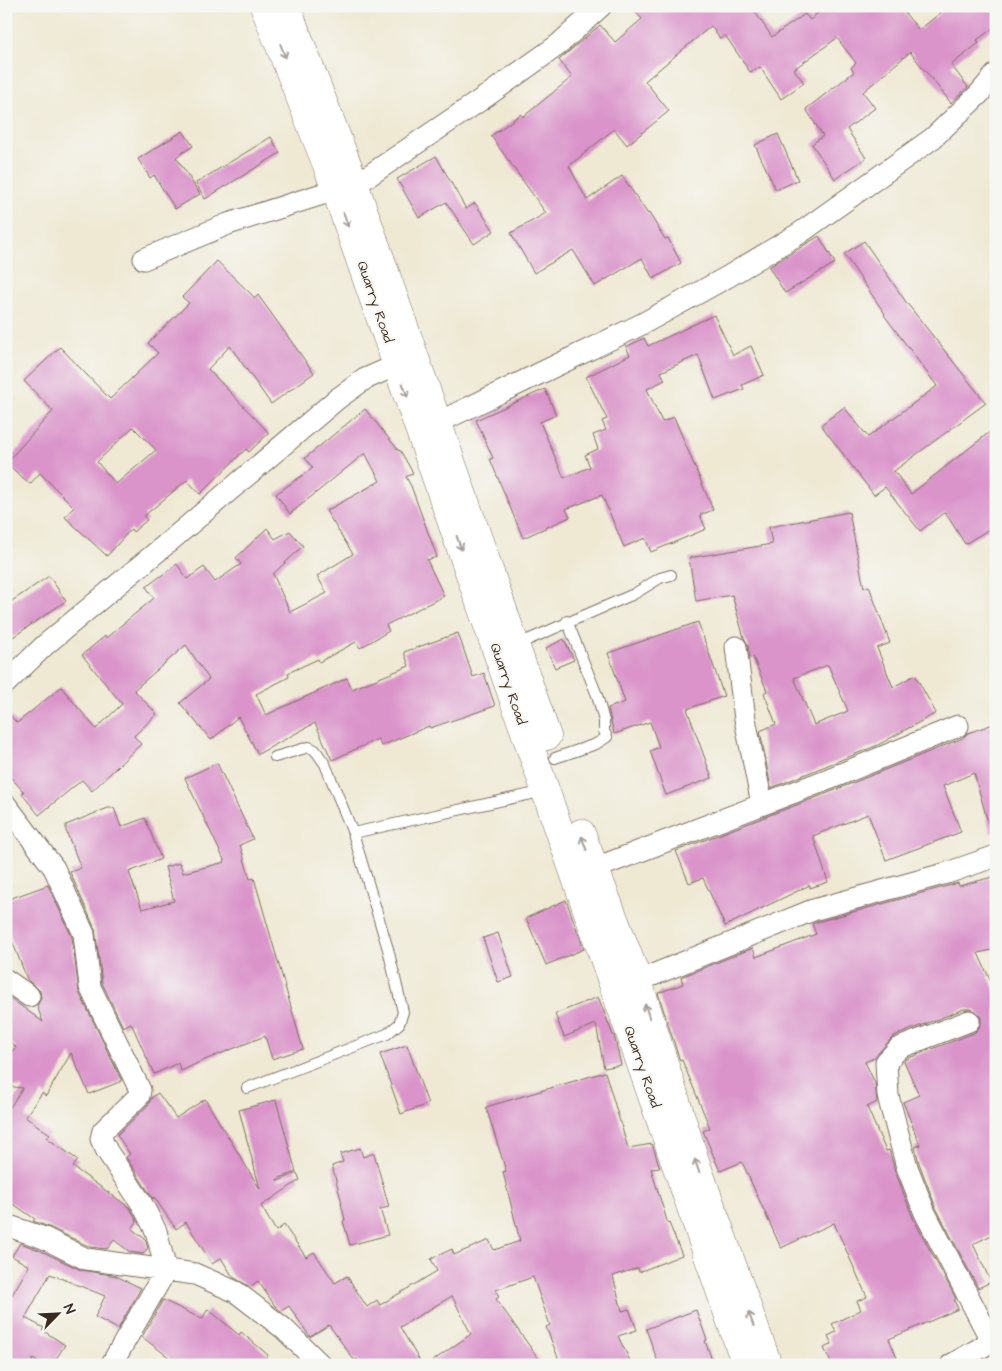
<svg xmlns="http://www.w3.org/2000/svg" width="1002" height="1371" viewBox="0 0 1002 1371" font-family="'Architects Daughter',sans-serif">
<rect width="100%" height="100%" fill="#f6f6f2"/>
<filter id="ink" filterUnits="userSpaceOnUse"><feTurbulence type="fractalNoise" baseFrequency=".02" numOctaves="2"/><feDisplacementMap in="SourceGraphic" scale="10" xChannelSelector="R" yChannelSelector="G"/><feConvolveMatrix kernelMatrix="1 2 1 2 8 2 1 2 1" color-interpolation-filters="sRGB"/></filter>
<filter id="wash" filterUnits="userSpaceOnUse"><feTurbulence type="fractalNoise" baseFrequency=".0096" numOctaves="4" result="noise"/><feDisplacementMap in="SourceGraphic" scale="20" xChannelSelector="R" yChannelSelector="G"/><feGaussianBlur stdDeviation="1.12" result="paint"/><feColorMatrix in="noise" values="0 0 0 0 0 0 0 0 0 0 0 0 0 0 0 0 0 1.4 0 .05"/><feComposite in="paint" operator="in"/></filter>
<g filter="url(#wash)">
<rect width="100%" height="100%" fill="#efe9d4"/>
<g id="blocks">
<path fill="#da94ca" fill-rule="evenodd" d="M 630,6 L 751,6 L 772,37 L 805,14 L 810,20 L 826,6 L 899,6 L 919,30 L 949,6 L 996,6 L 996,26 L 977,40 L 979,43 L 951,65 L 968,87 L 951,103 L 910,52 L 863,92 L 875,108 L 847,129 L 866,158 L 835,179 L 812,144 L 823,136 L 806,109 L 854,72 L 851,68 L 856,63 L 837,38 L 794,69 L 804,83 L 781,99 L 760,67 L 750,72 L 725,35 L 720,39 L 711,26 L 645,81 L 669,111 L 627,145 L 614,129 L 569,166 L 587,200 L 622,176 L 648,214 L 649,213 L 665,239 L 668,238 L 681,263 L 653,279 L 642,258 L 595,286 L 573,250 L 534,273 L 511,233 L 546,213 L 491,136 L 521,114 L 523,117 L 572,77 L 559,60 L 600,25 L 615,42 L 642,19 Z
M 183,131 L 193,146 L 176,157 L 200,194 L 175,209 L 154,175 L 150,178 L 138,159 Z
M 778,134 L 798,180 L 776,190 L 755,145 Z
M 271,137 L 280,153 L 205,199 L 196,183 Z
M 436,156 L 466,209 L 475,203 L 494,231 L 474,244 L 446,202 L 419,218 L 397,179 Z
M 819,236 L 835,263 L 785,293 L 769,267 Z
M 864,241 L 906,302 L 986,403 L 894,471 L 911,494 L 996,427 L 996,525 L 965,544 L 945,512 L 920,531 L 885,487 L 874,495 L 821,425 L 844,407 L 868,437 L 937,386 L 884,315 L 885,314 L 844,254 Z
M 217,261 L 255,298 L 258,295 L 314,373 L 271,404 L 230,346 L 208,369 L 269,433 L 249,452 L 246,449 L 200,494 L 187,480 L 144,516 L 147,520 L 133,532 L 131,529 L 107,556 L 65,517 L 74,507 L 40,473 L 30,484 L 6,463 L 53,411 L 24,381 L 60,347 L 110,399 L 158,353 L 148,343 L 189,303 L 182,297 ZM 133,427 L 156,450 L 116,484 L 97,462 Z
M 714,315 L 733,355 L 751,346 L 764,375 L 742,385 L 744,389 L 715,400 L 698,355 L 661,372 L 665,380 L 647,389 L 662,422 L 674,417 L 713,510 L 700,515 L 706,529 L 651,552 L 645,538 L 624,547 L 602,495 L 566,509 L 570,517 L 523,538 L 490,459 L 493,458 L 476,420 L 545,389 L 556,415 L 540,422 L 564,478 L 590,467 L 585,455 L 598,449 L 593,435 L 606,430 L 602,421 L 607,419 L 586,377 L 630,355 L 626,347 L 644,338 L 648,346 Z
M 365,409 L 399,451 L 400,450 L 413,473 L 406,477 L 411,486 L 437,557 L 427,560 L 444,596 L 386,625 L 389,631 L 360,648 L 356,642 L 319,662 L 318,659 L 288,673 L 289,677 L 256,694 L 266,715 L 347,678 L 352,689 L 409,666 L 404,652 L 458,633 L 473,677 L 484,673 L 495,706 L 430,728 L 429,726 L 381,746 L 378,739 L 332,760 L 315,723 L 258,754 L 238,717 L 211,740 L 180,703 L 209,679 L 186,645 L 134,690 L 157,714 L 134,736 L 141,744 L 92,791 L 82,780 L 39,815 L 22,794 L 24,792 L 6,772 L 6,711 L 17,723 L 61,687 L 96,729 L 122,704 L 82,655 L 105,636 L 106,638 L 154,598 L 146,587 L 177,564 L 187,579 L 204,567 L 215,582 L 241,564 L 236,558 L 267,528 L 275,539 L 290,531 L 303,546 L 273,574 L 290,612 L 327,593 L 317,576 L 353,554 L 326,511 L 380,481 L 365,453 L 290,514 L 276,494 L 313,468 L 305,458 Z
M 849,512 L 864,588 L 869,586 L 890,643 L 877,648 L 893,687 L 915,675 L 936,713 L 878,745 L 771,788 L 760,731 L 776,724 L 764,693 L 767,691 L 753,657 L 750,658 L 748,645 L 744,638 L 732,595 L 696,601 L 689,558 L 772,544 L 769,527 ZM 828,665 L 848,711 L 814,725 L 794,678 Z
M 49,576 L 66,601 L 13,637 L 6,627 L 6,605 Z
M 698,622 L 724,696 L 687,709 L 712,778 L 666,795 L 650,751 L 659,747 L 650,722 L 614,734 L 608,708 L 625,702 L 608,653 Z
M 564,639 L 574,660 L 555,668 L 546,648 Z
M 996,723 L 996,832 L 991,833 L 974,773 L 943,786 L 961,832 L 886,860 L 868,814 L 813,836 L 828,882 L 810,888 L 810,885 L 725,926 L 703,878 L 689,883 L 676,851 L 833,791 L 963,738 L 968,733 Z
M 217,763 L 253,839 L 240,845 L 250,879 L 254,878 L 303,1049 L 272,1059 L 265,1036 L 202,1061 L 181,1071 L 178,1063 L 154,1074 L 131,1023 L 123,1027 L 102,983 L 95,929 L 70,872 L 81,868 L 66,831 L 66,825 L 108,808 L 114,808 L 121,827 L 145,818 L 161,859 L 129,872 L 142,909 L 174,901 L 165,867 L 180,863 L 183,873 L 225,862 L 185,778 Z
M 996,876 L 996,949 L 978,953 L 996,993 L 996,1233 L 973,1244 L 991,1282 L 978,1288 L 936,1208 L 919,1163 L 915,1147 L 920,1145 L 903,1102 L 919,1095 L 904,1061 L 906,1059 L 974,1033 L 978,1029 L 981,1023 L 981,1017 L 976,1011 L 970,1009 L 964,1009 L 894,1036 L 890,1040 L 874,1058 L 865,1062 L 875,1083 L 877,1102 L 867,1107 L 886,1151 L 889,1150 L 890,1153 L 895,1171 L 913,1218 L 956,1299 L 954,1300 L 958,1309 L 889,1339 L 900,1365 L 832,1365 L 824,1348 L 832,1344 L 828,1336 L 836,1332 L 832,1324 L 861,1310 L 857,1301 L 867,1297 L 834,1223 L 781,1248 L 742,1162 L 720,1171 L 703,1131 L 710,1128 L 682,1060 L 680,1061 L 658,993 L 683,984 L 681,977 L 753,948 L 756,957 L 816,934 L 812,924 L 817,922 L 958,883 L 959,886 Z
M 48,885 L 72,937 L 79,992 L 122,1081 L 89,1094 L 71,1053 L 46,1096 L 42,1093 L 25,1117 L 50,1134 L 47,1138 L 78,1160 L 73,1167 L 130,1208 L 137,1221 L 132,1229 L 145,1239 L 148,1248 L 143,1254 L 130,1252 L 114,1240 L 107,1249 L 90,1247 L 49,1227 L 33,1221 L 35,1219 L 6,1199 L 6,1113 L 23,1088 L 6,1086 L 6,1058 L 16,1047 L 6,1039 L 6,995 L 43,1022 L 37,1006 L 41,998 L 40,991 L 27,979 L 6,925 L 6,900 Z
M 566,900 L 584,949 L 546,965 L 526,918 Z
M 498,933 L 513,977 L 498,982 L 483,938 Z
M 598,997 L 613,1035 L 614,1035 L 621,1065 L 604,1068 L 596,1024 L 564,1037 L 555,1014 Z
M 407,1045 L 428,1104 L 401,1114 L 380,1054 Z
M 605,1072 L 628,1148 L 652,1144 L 660,1168 L 651,1169 L 668,1224 L 669,1223 L 682,1255 L 639,1272 L 638,1268 L 613,1276 L 622,1311 L 629,1309 L 637,1330 L 618,1336 L 632,1365 L 561,1365 L 546,1327 L 550,1325 L 533,1277 L 496,1290 L 499,1297 L 496,1299 L 543,1365 L 427,1365 L 471,1334 L 452,1296 L 400,1327 L 422,1365 L 361,1365 L 357,1359 L 354,1360 L 329,1325 L 310,1337 L 289,1306 L 281,1311 L 275,1306 L 258,1281 L 250,1287 L 233,1277 L 221,1258 L 212,1264 L 186,1222 L 176,1229 L 154,1197 L 153,1199 L 126,1157 L 130,1154 L 117,1135 L 148,1105 L 152,1097 L 158,1093 L 176,1118 L 205,1099 L 260,1189 L 239,1110 L 276,1100 L 296,1172 L 277,1179 L 278,1181 L 297,1173 L 300,1180 L 261,1206 L 276,1231 L 284,1225 L 306,1257 L 314,1252 L 335,1283 L 347,1276 L 367,1307 L 377,1300 L 380,1305 L 437,1271 L 431,1259 L 452,1249 L 454,1255 L 489,1240 L 494,1250 L 520,1241 L 503,1172 L 506,1171 L 486,1107 Z
M 360,1148 L 363,1157 L 374,1153 L 389,1207 L 380,1209 L 388,1235 L 350,1245 L 343,1221 L 345,1220 L 341,1203 L 342,1203 L 332,1166 L 343,1162 L 340,1154 Z
M 20,1243 L 39,1250 L 81,1270 L 116,1276 L 141,1288 L 118,1329 L 95,1317 L 105,1296 L 50,1274 L 25,1318 L 44,1328 L 42,1330 L 65,1345 L 52,1365 L 42,1365 L 33,1359 L 30,1365 L 6,1365 L 6,1305 L 29,1266 L 12,1256 Z
M 163,1300 L 202,1319 L 208,1309 L 239,1335 L 241,1332 L 268,1355 L 259,1365 L 166,1365 L 170,1358 L 142,1337 Z
M 696,1310 L 707,1340 L 705,1341 L 714,1365 L 659,1365 L 646,1329 Z"/>
</g>
</g>
<g filter="url(#ink)">
<use href="#blocks" fill-opacity="0" stroke="#7a6d5e" stroke-width="1"/>
<g fill="none" stroke-linecap="round" stroke-linejoin="round">
<g stroke="#7a6d5e" stroke-width="12">
<path id="service" d="M 516,645 L 634,594 L 660,578 L 671,575
M 555,758 L 596,744 L 607,737 L 604,731 L 604,721 L 597,695 L 567,621
M 353,833 L 545,791
M 247,1088 L 387,1034 L 399,1024 L 403,1012 L 388,949 L 353,833 L 325,764 L 315,750 L 309,747 L 275,757"/>
</g>
<g stroke="#7a6d5e" stroke-width="23">
<path id="minor" d="M 355,185 L 488,95 L 558,45 L 601,6
M 144,259 L 228,224 L 335,190
M 437,423 L 642,324 L 729,276 L 800,233 L 933,138 L 979,94 L 996,74
M 736,647 L 745,719 L 762,804
M 6,683 L 45,645 L 170,541 L 337,399 L 365,379 L 397,365
M 6,805 L 54,868 L 84,934 L 90,987 L 140,1090 L 139,1096 L 103,1131 L 101,1139 L 107,1151 L 142,1204 L 156,1231 L 166,1270 L 111,1365
M 593,869 L 829,779 L 958,726
M 6,980 L 29,996
M 638,981 L 813,910 L 947,873 L 996,856
M 969,1021 L 899,1048 L 886,1062 L 888,1096 L 907,1167 L 925,1213 L 992,1342
M 6,1225 L 44,1238 L 86,1259 L 195,1274 L 236,1292 L 283,1328 L 321,1365
M 951,1365 L 996,1339"/>
</g>
<g stroke="#7a6d5e" stroke-width="29">
<path id="secondary" d="M 264,6 L 328,168 L 746,1365
M 286,6 L 349,169 L 547,736
M 581,833 L 638,981 L 695,1161 L 768,1365"/>
</g>
<use href="#service" stroke="#fff" stroke-width="10"/>
<use href="#minor" stroke="#fff" stroke-width="21"/>
<use href="#secondary" stroke="#fff" stroke-width="28"/>
</g>
<defs><path id="oneway-shaft" d="M-6 0H5M1.5-3L5.5 0L1.5 3" fill="none" stroke-width="1.6" stroke-linecap="round" stroke-linejoin="round" transform="scale(1.25)"/></defs>
<g stroke="#a79f9a">
<use href="#oneway-shaft" transform="translate(283 51) rotate(69)"/>
<use href="#oneway-shaft" transform="translate(346 220) rotate(71)"/>
<use href="#oneway-shaft" transform="translate(405 390) rotate(71)"/>
<use href="#oneway-shaft" transform="translate(459 543) rotate(71)"/>
<use href="#oneway-shaft" transform="translate(584 843) rotate(-109)"/>
<use href="#oneway-shaft" transform="translate(647 1011) rotate(-108)"/>
<use href="#oneway-shaft" transform="translate(697 1166) rotate(-109)"/>
<use href="#oneway-shaft" transform="translate(751 1319) rotate(-110)"/>
</g>
</g>
<g text-anchor="middle" dominant-baseline="central" stroke-width="4" stroke-linejoin="round" paint-order="stroke">
<g font-size="14" fill="#3b2a1e" stroke="#f6f6f2">
<text transform="translate(375 302) rotate(71)">Quarry Road</text>
<text transform="translate(508 684) rotate(71)">Quarry Road</text>
<text transform="translate(642 1067) rotate(71)">Quarry Road</text>
</g>
</g>
<rect width="1002" height="1371" fill="none" stroke="#f6f6f2" stroke-width="25"/>
<g transform="translate(58 1314) rotate(66)" stroke="#f6f6f2" stroke-width="4" paint-order="stroke">
<path d="M0-4L9 19L0 12L-9 19Z" fill="#3b2a1e"/>
<text y="-8" font-size="14" font-weight="bold" text-anchor="middle" fill="#3b2a1e">N</text>
</g>
</svg>
